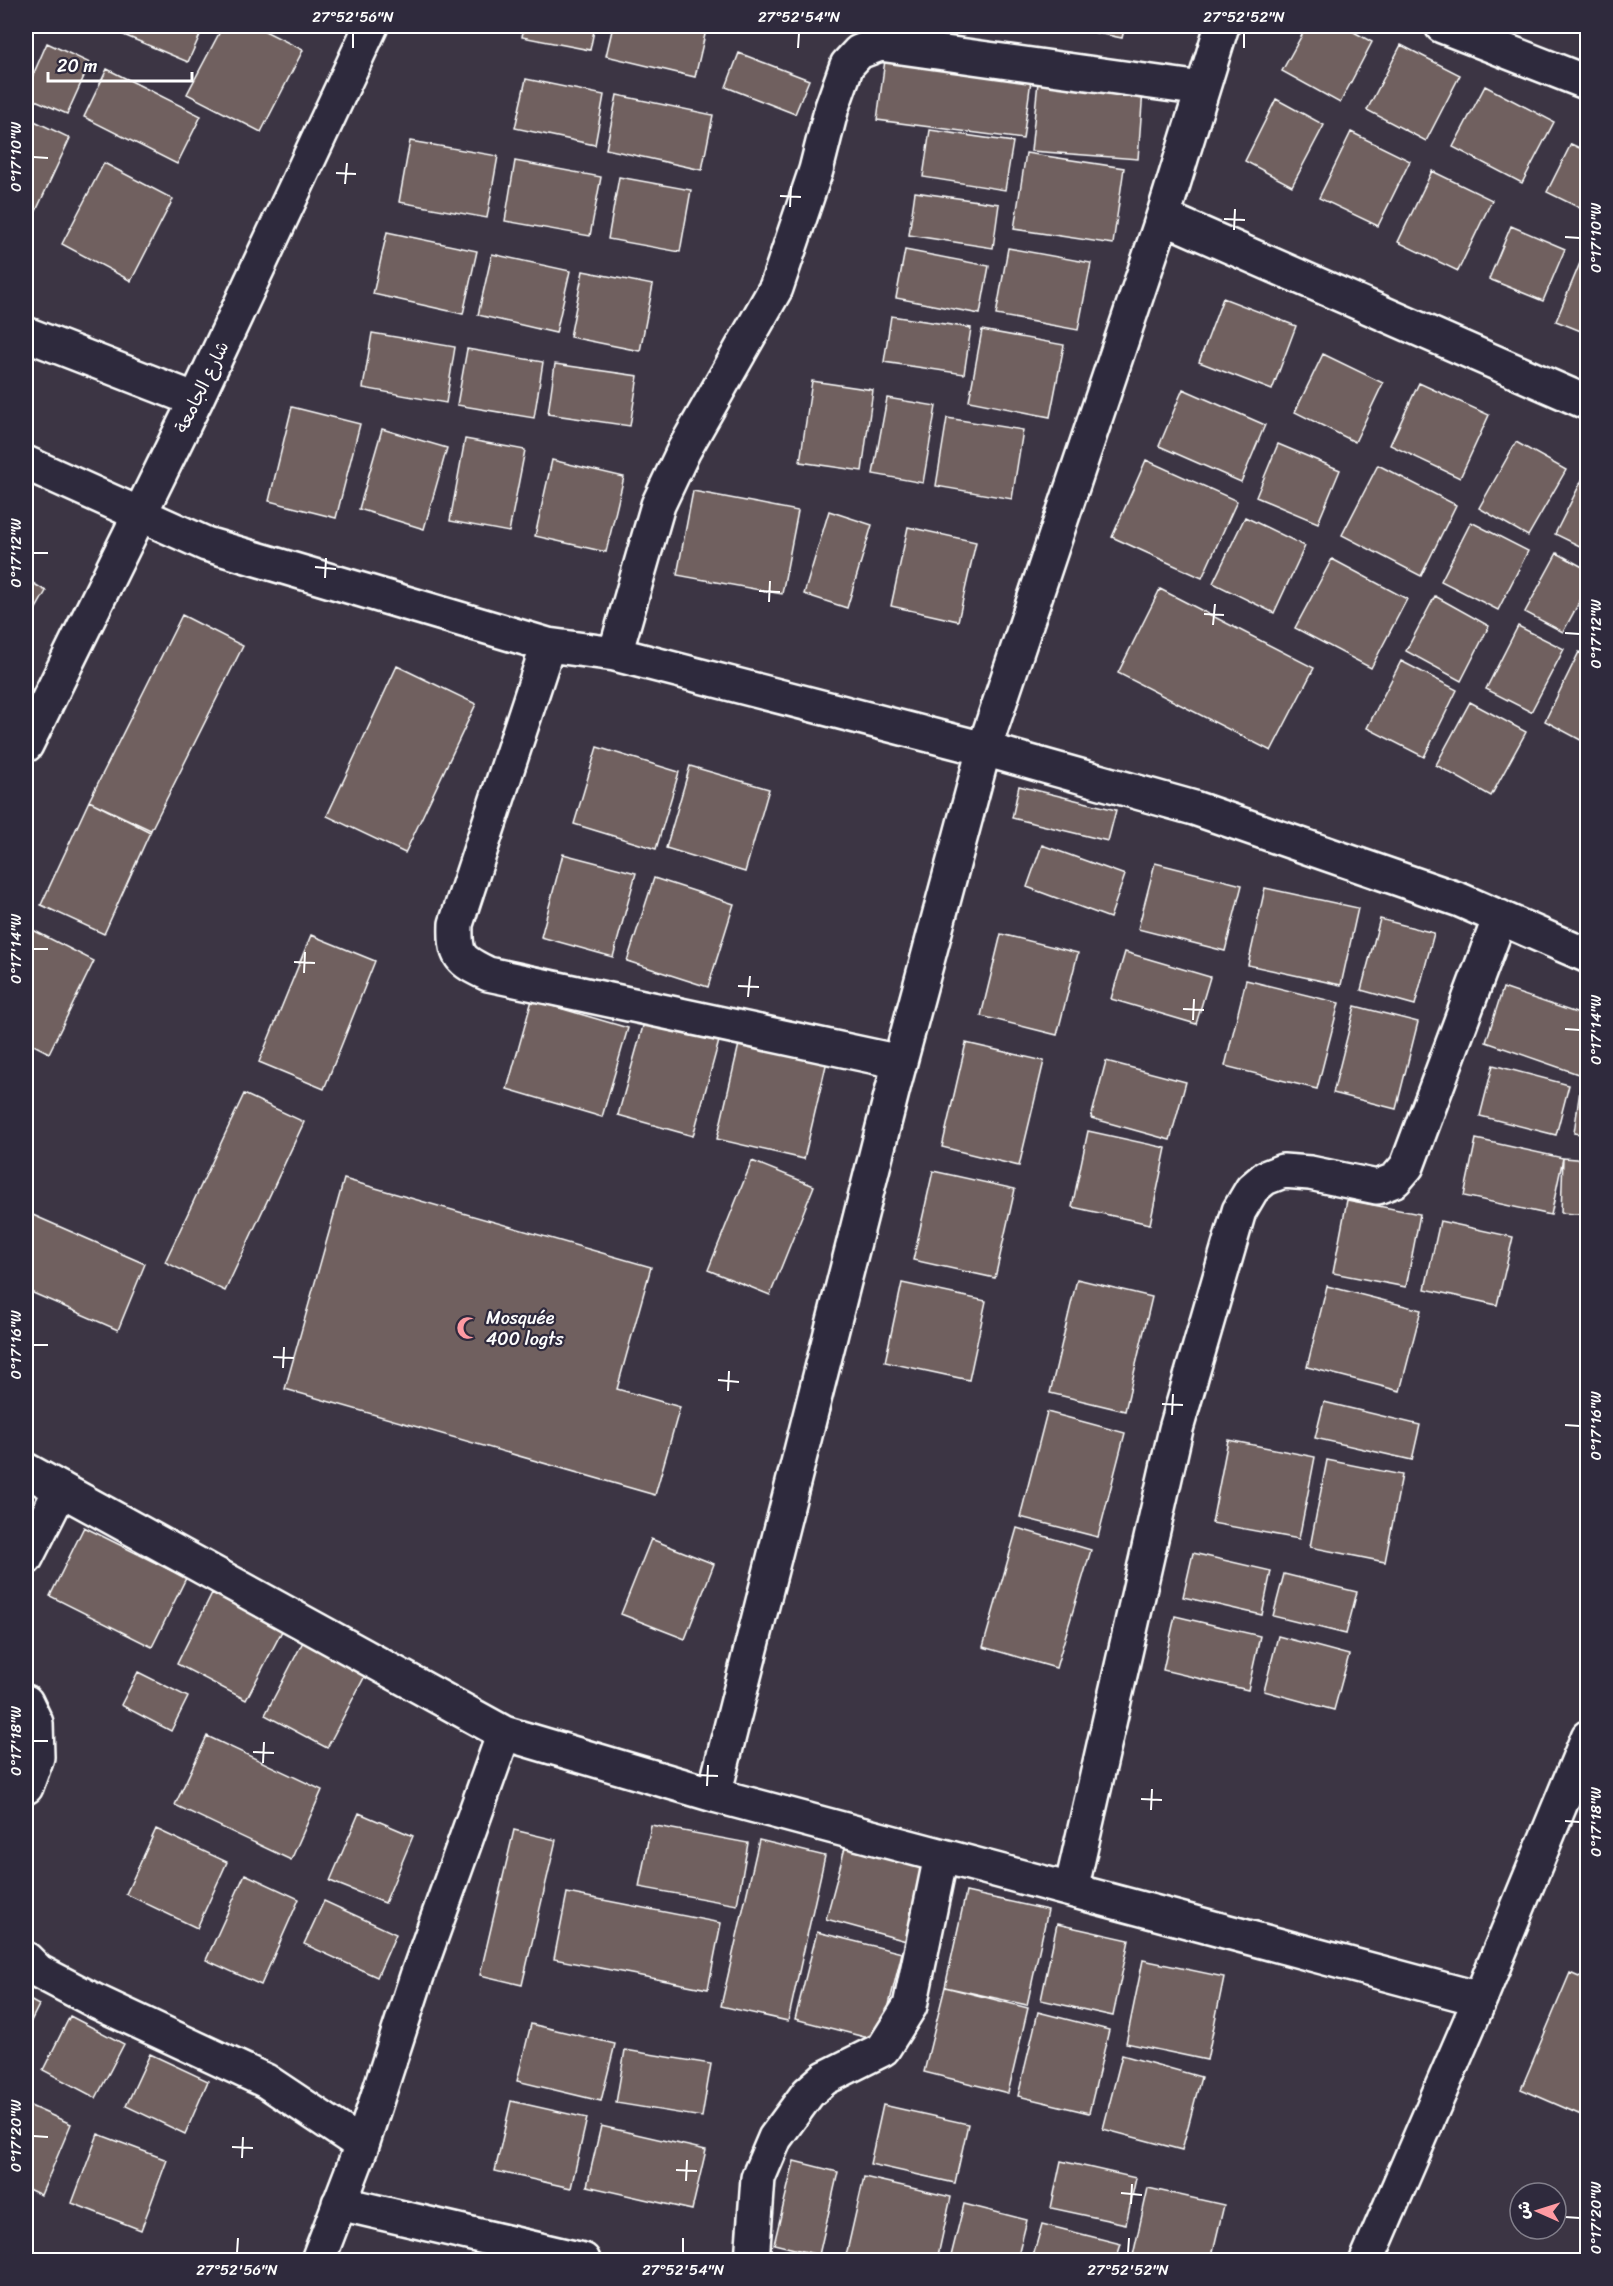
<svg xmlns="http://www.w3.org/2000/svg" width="1613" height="2286" viewBox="0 0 1613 2286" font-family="Sriracha,'Playpen Sans Arabic',sans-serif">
<rect width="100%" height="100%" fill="#3c3544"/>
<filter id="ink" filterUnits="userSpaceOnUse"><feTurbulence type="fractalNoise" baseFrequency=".0167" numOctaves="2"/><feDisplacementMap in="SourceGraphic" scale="12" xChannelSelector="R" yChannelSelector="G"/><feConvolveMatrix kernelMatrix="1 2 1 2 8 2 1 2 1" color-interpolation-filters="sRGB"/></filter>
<g filter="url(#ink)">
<path fill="#70615e" stroke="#fff" stroke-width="1.5" d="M 114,26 L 204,26 L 188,62 L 112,30 Z
M 223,26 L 255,26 L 303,50 L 261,132 L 187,94 Z
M 524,26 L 595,26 L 590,50 L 522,37 Z
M 613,26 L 707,26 L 695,77 L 606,56 Z
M 1063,26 L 1125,26 L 1122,38 Z
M 1307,26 L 1343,26 L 1372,42 L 1340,103 L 1282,71 Z
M 47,43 L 90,63 L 67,114 L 26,96 L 26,91 Z
M 1401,45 L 1460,75 L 1426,141 L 1367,110 Z
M 739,53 L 809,80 L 795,114 L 726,87 Z
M 885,60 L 1031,80 L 1023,139 L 877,120 Z
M 107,69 L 201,116 L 177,164 L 84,117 Z
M 526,79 L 604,95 L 595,145 L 515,128 Z
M 1038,82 L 1143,90 L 1138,159 L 1031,151 Z
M 1485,86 L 1554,122 L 1522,183 L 1453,147 Z
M 617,95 L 713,115 L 702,170 L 606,149 Z
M 1276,99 L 1324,125 L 1292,186 L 1245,161 Z
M 26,117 L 70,138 L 36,211 L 26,206 Z
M 930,130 L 1013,142 L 1005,190 L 923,177 Z
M 1351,132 L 1410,161 L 1378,226 L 1319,198 Z
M 410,141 L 498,156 L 487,218 L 399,202 Z
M 1571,144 L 1588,152 L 1588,212 L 1547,192 Z
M 1026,153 L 1124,168 L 1113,244 L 1014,229 Z
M 515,161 L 601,177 L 590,236 L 505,221 Z
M 104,163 L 173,199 L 131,281 L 62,244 Z
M 1432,171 L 1492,200 L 1458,271 L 1398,242 Z
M 619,177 L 691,190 L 680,252 L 608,239 Z
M 915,192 L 999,204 L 993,248 L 909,235 Z
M 1511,226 L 1565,249 L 1543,301 L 1489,279 Z
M 387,232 L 477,251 L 463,314 L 373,294 Z
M 1008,248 L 1091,263 L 1078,330 L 996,315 Z
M 905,250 L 989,266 L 980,314 L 896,298 Z
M 492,254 L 570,271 L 556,333 L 478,315 Z
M 1580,263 L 1588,266 L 1588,334 L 1556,321 Z
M 583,271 L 653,285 L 640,351 L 570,337 Z
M 1223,298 L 1296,326 L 1272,390 L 1199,362 Z
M 891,316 L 971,328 L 964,374 L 884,362 Z
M 982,330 L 1064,345 L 1050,417 L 969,401 Z
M 372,333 L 455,347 L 446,403 L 363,388 Z
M 467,349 L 543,362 L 534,418 L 457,405 Z
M 1323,354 L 1383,383 L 1355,442 L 1295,412 Z
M 555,364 L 638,376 L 630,426 L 548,414 Z
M 812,381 L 873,390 L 862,471 L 800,462 Z
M 1419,383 L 1489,415 L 1460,478 L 1390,445 Z
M 1183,389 L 1265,425 L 1241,482 L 1159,446 Z
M 887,398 L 936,406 L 923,483 L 873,474 Z
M 292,407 L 360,424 L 336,518 L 269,501 Z
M 947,418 L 1023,430 L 1012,499 L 936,486 Z
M 382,429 L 447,448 L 424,529 L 359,509 Z
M 465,439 L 525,450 L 509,532 L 450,521 Z
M 1516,442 L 1566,470 L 1528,536 L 1479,508 Z
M 1278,444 L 1340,470 L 1318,523 L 1256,497 Z
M 552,460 L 624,477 L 606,552 L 535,536 Z
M 1146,460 L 1237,501 L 1202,578 L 1112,537 Z
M 1378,465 L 1456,505 L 1421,576 L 1342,535 Z
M 1587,470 L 1588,470 L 1588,550 L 1555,534 Z
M 693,491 L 798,511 L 782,594 L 677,575 Z
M 829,511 L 872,525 L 847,608 L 804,594 Z
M 1245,517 L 1305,546 L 1274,613 L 1213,583 Z
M 1471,522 L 1528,551 L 1498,610 L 1441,581 Z
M 908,527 L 976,542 L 958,621 L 891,606 Z
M 1557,553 L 1588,570 L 1588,586 L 1563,632 L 1525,612 Z
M 1332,559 L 1407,599 L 1371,668 L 1295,628 Z
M 26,579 L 46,591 L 26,626 Z
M 1160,589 L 1314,668 L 1271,751 L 1118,673 Z
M 1435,596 L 1489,626 L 1461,681 L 1406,651 Z
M 182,615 L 243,646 L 150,832 L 89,801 Z
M 1518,626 L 1564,649 L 1531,712 L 1486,689 Z
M 1579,652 L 1588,656 L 1588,744 L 1545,721 Z
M 1401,661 L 1457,690 L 1424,757 L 1367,728 Z
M 397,666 L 476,704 L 405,853 L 327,816 Z
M 1470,702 L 1526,732 L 1491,796 L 1436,765 Z
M 597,747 L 679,772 L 656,849 L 574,824 Z
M 690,766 L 769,789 L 745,872 L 666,848 Z
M 1019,786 L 1116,810 L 1108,841 L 1012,818 Z
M 89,801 L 151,830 L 104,934 L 41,905 Z
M 1042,845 L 1125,875 L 1110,918 L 1027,887 Z
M 563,854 L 636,873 L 613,957 L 541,937 Z
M 1155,863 L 1242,885 L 1225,951 L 1138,929 Z
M 654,878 L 734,904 L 708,987 L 627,961 Z
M 1265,888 L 1358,908 L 1341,985 L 1248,965 Z
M 1380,919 L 1434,933 L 1415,1005 L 1361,990 Z
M 27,927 L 94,961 L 49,1053 L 26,1041 Z
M 1001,934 L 1078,953 L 1057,1035 L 981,1016 Z
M 311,935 L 375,961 L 324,1089 L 259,1062 Z
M 1125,952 L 1210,977 L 1196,1024 L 1111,999 Z
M 1246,980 L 1339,1003 L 1317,1089 L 1225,1066 Z
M 1503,988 L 1588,1017 L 1588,1056 L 1581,1075 L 1486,1042 Z
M 532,1000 L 628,1028 L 602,1117 L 507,1089 Z
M 1355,1006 L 1418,1022 L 1396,1109 L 1333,1093 Z
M 645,1019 L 719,1041 L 693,1136 L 618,1115 Z
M 740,1040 L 827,1061 L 804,1159 L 717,1139 Z
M 966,1043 L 1044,1061 L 1019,1166 L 942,1147 Z
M 1106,1061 L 1186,1082 L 1170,1140 L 1091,1118 Z
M 1493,1065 L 1569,1085 L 1556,1135 L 1480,1116 Z
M 1580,1090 L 1588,1091 L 1588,1135 L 1574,1133 Z
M 244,1094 L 304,1122 L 225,1291 L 165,1262 Z
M 1088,1131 L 1166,1148 L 1150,1224 L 1072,1207 Z
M 1476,1139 L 1563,1158 L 1551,1215 L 1464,1196 Z
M 1563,1158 L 1588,1160 L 1588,1215 L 1561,1213 Z
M 752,1161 L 814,1186 L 770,1295 L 708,1270 Z
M 933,1171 L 1015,1189 L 995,1278 L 913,1260 Z
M 344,1179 L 651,1267 L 617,1389 L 680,1407 L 655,1495 L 285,1389 Z
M 1347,1200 L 1420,1214 L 1406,1287 L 1333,1273 Z
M 26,1212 L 145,1264 L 118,1330 L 26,1290 Z
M 1440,1221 L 1513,1237 L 1497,1305 L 1425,1289 Z
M 1077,1279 L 1152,1297 L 1125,1411 L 1050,1393 Z
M 902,1283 L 986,1301 L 969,1380 L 885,1362 Z
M 1327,1286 L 1421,1310 L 1400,1391 L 1307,1367 Z
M 1324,1402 L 1420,1425 L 1412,1460 L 1315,1438 Z
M 1047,1412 L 1125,1433 L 1098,1537 L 1020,1517 Z
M 1228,1440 L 1315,1457 L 1299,1539 L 1212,1523 Z
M 1327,1460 L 1402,1475 L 1385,1562 L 1310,1547 Z
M 84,1527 L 186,1578 L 152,1647 L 50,1596 Z
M 1017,1528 L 1091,1550 L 1056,1668 L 983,1647 Z
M 651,1539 L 714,1564 L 685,1639 L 621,1614 Z
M 1193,1553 L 1271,1571 L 1262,1615 L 1183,1597 Z
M 1284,1574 L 1357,1592 L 1346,1634 L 1273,1616 Z
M 212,1593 L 283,1629 L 246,1700 L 177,1664 Z
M 1175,1616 L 1260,1636 L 1248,1690 L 1163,1670 Z
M 1278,1636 L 1349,1655 L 1334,1710 L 1264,1691 Z
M 305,1638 L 367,1672 L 327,1748 L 265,1715 Z
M 138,1672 L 188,1697 L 171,1731 L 121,1705 Z
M 207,1736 L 322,1790 L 291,1860 L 175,1805 Z
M 359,1813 L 413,1836 L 385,1903 L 330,1881 Z
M 651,1825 L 748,1843 L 737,1905 L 639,1887 Z
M 156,1829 L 227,1862 L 197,1928 L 126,1894 Z
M 514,1830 L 556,1840 L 522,1985 L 480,1975 Z
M 759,1840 L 825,1856 L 788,2021 L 721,2006 Z
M 845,1848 L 929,1870 L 910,1942 L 826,1919 Z
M 245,1874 L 299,1899 L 261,1985 L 206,1960 Z
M 966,1892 L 1048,1910 L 1027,2005 L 945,1987 Z
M 567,1893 L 721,1923 L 708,1989 L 554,1959 Z
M 324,1901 L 396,1934 L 377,1977 L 304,1944 Z
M 1057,1924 L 1129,1940 L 1113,2016 L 1041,2000 Z
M 817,1932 L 902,1953 L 880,2041 L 795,2019 Z
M 1143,1960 L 1224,1977 L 1207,2060 L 1126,2043 Z
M 1570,1973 L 1588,1981 L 1588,2118 L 1521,2089 Z
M 945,1987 L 1028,2008 L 1008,2093 L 924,2072 Z
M 26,1998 L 39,2005 L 26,2031 Z
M 1038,2012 L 1109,2030 L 1089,2113 L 1018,2096 Z
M 70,2016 L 124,2044 L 96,2098 L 43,2070 Z
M 531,2024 L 615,2044 L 601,2101 L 517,2081 Z
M 625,2050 L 711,2064 L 702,2117 L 616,2103 Z
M 150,2054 L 208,2081 L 185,2134 L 126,2106 Z
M 1122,2055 L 1201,2077 L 1182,2150 L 1103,2129 Z
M 511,2101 L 587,2118 L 571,2188 L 495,2171 Z
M 26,2104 L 71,2124 L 41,2195 L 26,2188 Z
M 883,2105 L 968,2124 L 955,2183 L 870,2164 Z
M 601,2126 L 706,2150 L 692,2210 L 587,2186 Z
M 98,2134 L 167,2160 L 141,2230 L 72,2203 Z
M 794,2161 L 838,2172 L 819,2255 L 774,2244 Z
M 1061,2161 L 1136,2178 L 1126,2224 L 1051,2208 Z
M 864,2177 L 951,2197 L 937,2260 L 845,2260 Z
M 1148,2188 L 1224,2205 L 1211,2260 L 1132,2260 Z
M 964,2204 L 1027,2220 L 1017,2260 L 950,2260 Z
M 1042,2224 L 1121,2244 L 1116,2260 L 1032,2260 Z
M 475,2247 L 529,2260 L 472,2260 Z"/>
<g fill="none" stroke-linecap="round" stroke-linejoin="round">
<g stroke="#fff" stroke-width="38">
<path id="minor" d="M 1442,26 L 1588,83
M 1163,217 L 1588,403
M 26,334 L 196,400
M 26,463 L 206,544 L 548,645 L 615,654 L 984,749 L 1194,808 L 1460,900 L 1588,956
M 548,645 L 456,924 C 455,957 459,960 488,974 L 900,1062
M 615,654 L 658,505 L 684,450 L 776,288 L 816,170 L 832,107 L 847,65 L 859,52 L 880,44 L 1202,89
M 26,745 L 196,400 L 371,26
M 26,1470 L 504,1733 L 714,1795 L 1480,1999
M 26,1558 L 61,1489
M 26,1702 L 36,1723 L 37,1757 L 26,1787
M 714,1795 L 893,1088 L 984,749 L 1163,217 L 1222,26
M 1071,1890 L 1176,1429 L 1239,1211 L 1252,1189 L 1265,1178 L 1283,1171 L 1310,1173 L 1377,1187 L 1395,1180 L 1407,1166 L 1500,917
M 26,1959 L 38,1971 L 97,2002 L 266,2081 L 362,2145
M 339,2203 L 583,2260
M 318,2260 L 362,2145 L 417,1976 L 504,1733
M 752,2260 L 758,2178 L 775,2138 L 808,2093 L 825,2078 L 883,2049 L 910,2006 L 941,1856
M 1367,2260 L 1480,1999 L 1588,1737"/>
</g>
<use href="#minor" stroke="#2f2a3d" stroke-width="33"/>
</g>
</g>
<path fill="none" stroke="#fff" stroke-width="2" d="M 353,48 L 353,33M 798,48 L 799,33M 1244,48 L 1244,33M 33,157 L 48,158M 336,173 L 356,174M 345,184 L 347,163M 780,196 L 801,197M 790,207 L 791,186M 1224,219 L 1245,220M 1234,230 L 1235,209M 1565,237 L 1580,238M 33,553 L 48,553M 315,567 L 336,569M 325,578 L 326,558M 759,591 L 780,592M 769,602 L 770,581M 1204,614 L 1224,615M 1213,625 L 1215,604M 1565,633 L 1580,634M 33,949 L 48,949M 294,962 L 315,963M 304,973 L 305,952M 738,986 L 759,987M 748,997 L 750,976M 1183,1009 L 1204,1010M 1193,1020 L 1194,999M 1565,1029 L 1580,1030M 33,1345 L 48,1345M 273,1357 L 294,1358M 283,1368 L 284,1347M 718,1380 L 739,1382M 728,1391 L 729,1371M 1162,1404 L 1183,1405M 1172,1415 L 1173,1394M 1565,1425 L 1580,1426M 33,1741 L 48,1741M 253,1752 L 274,1753M 263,1763 L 264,1742M 697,1775 L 718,1776M 707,1786 L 708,1765M 1141,1799 L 1162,1800M 1151,1810 L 1152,1789M 1565,1821 L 1580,1822M 33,2136 L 48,2137M 232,2147 L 253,2148M 242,2158 L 243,2137M 676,2170 L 697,2171M 686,2181 L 687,2160M 1121,2193 L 1142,2195M 1131,2204 L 1132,2184M 1565,2217 L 1580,2218M 237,2253 L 238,2238M 683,2253 L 683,2238M 1128,2253 L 1129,2238"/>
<defs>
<g id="mosque-bare" transform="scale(1.8)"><path d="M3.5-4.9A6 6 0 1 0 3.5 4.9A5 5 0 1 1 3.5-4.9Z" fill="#ff9aa2" stroke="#2f2a3d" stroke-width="2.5" paint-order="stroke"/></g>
</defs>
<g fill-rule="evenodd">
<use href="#mosque-bare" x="468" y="1328"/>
</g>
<g text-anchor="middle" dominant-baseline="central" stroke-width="4.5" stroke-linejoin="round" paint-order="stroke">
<g font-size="18" fill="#fff" stroke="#2f2a3d">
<text transform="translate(202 387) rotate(-64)">شارع الجامعة</text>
</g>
<g font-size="18" fill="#fff" stroke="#2f2a3d" text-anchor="start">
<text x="486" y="1318">Mosquée<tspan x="486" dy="21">400 logts</tspan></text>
</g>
</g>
<rect width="1613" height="2286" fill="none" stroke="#2f2a3d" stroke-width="66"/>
<g transform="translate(1538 2211) rotate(273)"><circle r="28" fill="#2f2a3d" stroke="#827f8b" stroke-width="1.5"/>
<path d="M0-4.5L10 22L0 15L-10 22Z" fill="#ff9aa2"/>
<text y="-9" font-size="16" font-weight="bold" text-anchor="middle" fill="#ffffff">ش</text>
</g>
<path d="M48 72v9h144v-9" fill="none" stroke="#ffffff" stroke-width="3"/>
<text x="57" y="72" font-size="18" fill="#ffffff" stroke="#2f2a3d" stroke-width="4.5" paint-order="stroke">20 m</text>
<rect x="33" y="33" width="1547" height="2220" fill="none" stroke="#fff" stroke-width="2"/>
<g font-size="15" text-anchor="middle" fill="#fff">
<text x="353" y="22">27°52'56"N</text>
<text x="799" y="22">27°52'54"N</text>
<text x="1244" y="22">27°52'52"N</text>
<text transform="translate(16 157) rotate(-90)" y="5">0°17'10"W</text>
<text transform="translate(1596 238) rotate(-90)" y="5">0°17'10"W</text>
<text transform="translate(16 553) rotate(-90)" y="5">0°17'12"W</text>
<text transform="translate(1596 634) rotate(-90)" y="5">0°17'12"W</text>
<text transform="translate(16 949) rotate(-90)" y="5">0°17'14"W</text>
<text transform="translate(1596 1030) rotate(-90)" y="5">0°17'14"W</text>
<text transform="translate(16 1345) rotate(-90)" y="5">0°17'16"W</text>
<text transform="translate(1596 1426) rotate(-90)" y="5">0°17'16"W</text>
<text transform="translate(16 1741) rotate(-90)" y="5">0°17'18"W</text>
<text transform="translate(1596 1822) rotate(-90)" y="5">0°17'18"W</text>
<text transform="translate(16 2136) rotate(-90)" y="5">0°17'20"W</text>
<text transform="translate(1596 2218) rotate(-90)" y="5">0°17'20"W</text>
<text x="237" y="2275">27°52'56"N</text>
<text x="683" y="2275">27°52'54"N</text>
<text x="1128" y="2275">27°52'52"N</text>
</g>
</svg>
